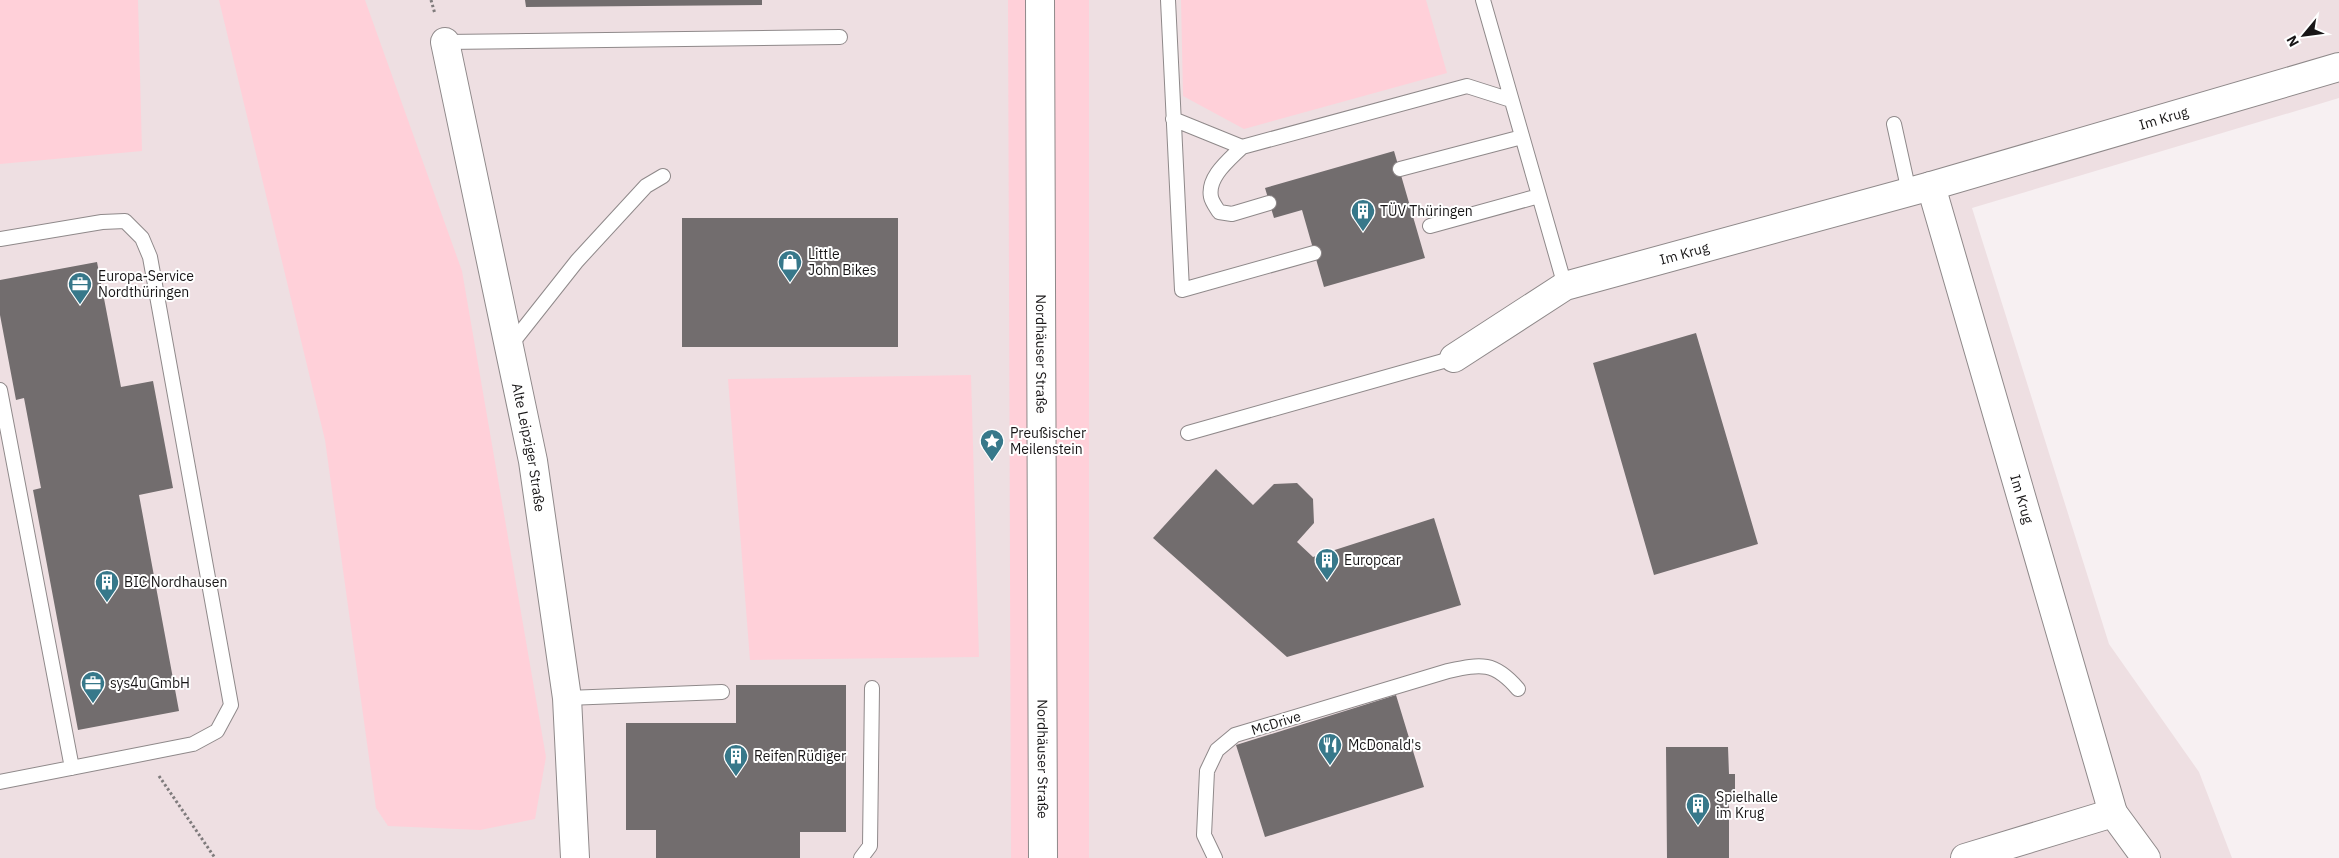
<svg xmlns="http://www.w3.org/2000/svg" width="2339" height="858" viewBox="0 0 2339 858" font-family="'IBM Plex Sans',sans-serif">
<rect width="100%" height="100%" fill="#f7f0f2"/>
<path fill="#eedfe2" d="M 0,0 L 1009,0 L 1012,858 L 0,858 Z
M 1089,0 L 2339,0 L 2339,98 L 1972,208 L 2109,644 L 2199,772 L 2232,858 L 1089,858 Z"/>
<path fill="#ffd0d9" d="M 0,0 L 138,0 L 142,151 L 0,164 Z
M 219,0 L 365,0 L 462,271 L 546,757 L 535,819 L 480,830 L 388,826 L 376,808 L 325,440 Z
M 1008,0 L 1089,0 L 1089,858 L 1011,858 Z
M 1181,0 L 1426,0 L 1447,73 L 1244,129 L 1183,96 Z
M 971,375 L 979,657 L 750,660 L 728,379 Z"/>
<path fill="#726d6e" d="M 525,0 L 762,0 L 762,5 L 526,7 Z
M 1394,151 L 1425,258 L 1324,287 L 1302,210 L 1274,218 L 1265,188 Z
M 682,218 L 898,218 L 898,347 L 682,347 Z
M 97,262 L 121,387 L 153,381 L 173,488 L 139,495 L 179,711 L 78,730 L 33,490 L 41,488 L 34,451 L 24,398 L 16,400 L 0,315 L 0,280 Z
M 1696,333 L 1758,544 L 1654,575 L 1593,363 Z
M 1216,469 L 1253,505 L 1274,484 L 1297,483 L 1313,499 L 1314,523 L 1297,542 L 1313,557 L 1434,518 L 1461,605 L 1287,657 L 1153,538 Z
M 736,685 L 846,685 L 846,832 L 800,832 L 800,858 L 656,858 L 656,830 L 626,830 L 626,723 L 736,723 Z
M 1396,695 L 1424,787 L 1265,837 L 1236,745 Z
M 1666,747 L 1728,747 L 1729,774 L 1735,774 L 1735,795 L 1729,795 L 1729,858 L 1667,858 Z"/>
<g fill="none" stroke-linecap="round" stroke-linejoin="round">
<g stroke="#8f898a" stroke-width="16">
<path id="service" d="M 1168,0 L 1182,290 L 1314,253
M 1483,0 L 1565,286
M 445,42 L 840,37
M 1173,119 L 1242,147 L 1467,86 L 1511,100
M 1894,124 L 1909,192
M 1242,147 C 1229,160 1207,177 1211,197 C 1212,202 1216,207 1219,212 L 1232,214 L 1269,203
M 1400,169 L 1522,137
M 1430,226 L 1539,196
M 0,239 L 102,222 L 125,221 L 142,238 L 150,257 L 231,705 L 217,731 L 193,744 L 0,782
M 509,347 L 577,261 L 646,186 L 663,176
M 0,390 L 72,768
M 1188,433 L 1454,358
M 567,698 L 722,692
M 861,858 L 870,846 L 872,688
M 1215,858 L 1204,835 L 1207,771 L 1217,750 L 1235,735 L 1448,671 C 1481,664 1494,661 1518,689"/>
</g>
<g stroke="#8f898a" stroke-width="30">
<g id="minor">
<path id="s1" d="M 445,42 L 533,461 L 567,698 L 575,858"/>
<path id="s2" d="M 1931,186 L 2113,813"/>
<path id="s3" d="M 1454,358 L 1565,286 L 1931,186 L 2339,67"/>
<path d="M 1965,858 L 2113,813 L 2146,858"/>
</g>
</g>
<g stroke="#8f898a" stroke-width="30">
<g id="secondary">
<path id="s4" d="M 1040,0 L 1043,858"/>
</g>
</g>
<path stroke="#7f7b7c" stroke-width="3" stroke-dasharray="2.5 2.5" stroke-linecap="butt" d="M 431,0 L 435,14
M 159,776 L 215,858"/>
<use href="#service" stroke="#fff" stroke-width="14"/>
<use href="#minor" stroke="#fff" stroke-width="28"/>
<use href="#secondary" stroke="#fff" stroke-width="28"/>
</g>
<defs>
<g id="building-pin" transform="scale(1.25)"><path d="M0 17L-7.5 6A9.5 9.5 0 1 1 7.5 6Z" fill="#37788a" stroke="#fff"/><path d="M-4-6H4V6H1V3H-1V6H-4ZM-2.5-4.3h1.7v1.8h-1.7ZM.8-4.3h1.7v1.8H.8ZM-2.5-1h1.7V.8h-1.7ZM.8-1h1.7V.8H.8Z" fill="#fff"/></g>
<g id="shop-pin" transform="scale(1.25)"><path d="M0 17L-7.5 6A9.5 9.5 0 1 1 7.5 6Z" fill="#37788a" stroke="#fff"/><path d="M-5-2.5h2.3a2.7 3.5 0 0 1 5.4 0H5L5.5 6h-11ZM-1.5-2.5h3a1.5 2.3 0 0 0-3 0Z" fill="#fff"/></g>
<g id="office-pin" transform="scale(1.25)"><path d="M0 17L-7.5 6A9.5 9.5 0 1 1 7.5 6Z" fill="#37788a" stroke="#fff"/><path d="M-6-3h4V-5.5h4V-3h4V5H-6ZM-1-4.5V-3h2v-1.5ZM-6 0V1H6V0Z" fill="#fff"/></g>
<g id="sight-pin" transform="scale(1.25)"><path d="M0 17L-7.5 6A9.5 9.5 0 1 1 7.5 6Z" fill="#37788a" stroke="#fff"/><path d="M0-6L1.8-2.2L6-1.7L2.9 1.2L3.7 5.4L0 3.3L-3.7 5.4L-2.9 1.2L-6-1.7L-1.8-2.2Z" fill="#fff"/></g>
<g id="restaurant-pin" transform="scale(1.25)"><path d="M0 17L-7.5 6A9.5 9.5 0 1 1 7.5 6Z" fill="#37788a" stroke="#fff"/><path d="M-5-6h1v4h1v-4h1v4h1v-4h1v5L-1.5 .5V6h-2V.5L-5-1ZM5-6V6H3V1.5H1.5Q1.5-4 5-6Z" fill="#fff"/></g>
</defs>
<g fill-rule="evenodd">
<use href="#building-pin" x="1363" y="211"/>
<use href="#shop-pin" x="790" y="262"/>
<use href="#office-pin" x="80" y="284"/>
<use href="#sight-pin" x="992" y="441"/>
<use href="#building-pin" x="1327" y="560"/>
<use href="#building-pin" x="107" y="582"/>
<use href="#office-pin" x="93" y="683"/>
<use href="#restaurant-pin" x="1330" y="745"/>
<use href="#building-pin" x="736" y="756"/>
<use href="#building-pin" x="1698" y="805"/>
</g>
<g text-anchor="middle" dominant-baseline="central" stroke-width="4" stroke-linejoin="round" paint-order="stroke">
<g font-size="14" fill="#181617" stroke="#fff">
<text stroke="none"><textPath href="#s3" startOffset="754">Im Krug</textPath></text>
<text stroke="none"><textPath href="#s3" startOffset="256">Im Krug</textPath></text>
<text stroke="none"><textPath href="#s4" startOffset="354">Nordhäuser Straße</textPath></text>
<text stroke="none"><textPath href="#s1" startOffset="414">Alte Leipziger Straße</textPath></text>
<text stroke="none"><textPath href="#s2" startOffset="326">Im Krug</textPath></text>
<text transform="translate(1276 723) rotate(-17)">McDrive</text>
<text stroke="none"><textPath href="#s4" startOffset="759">Nordhäuser Straße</textPath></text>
</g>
<g font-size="14" fill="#181617" stroke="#fff" text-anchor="start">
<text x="1380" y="211">TÜV Thüringen</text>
<text x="808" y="254">Little<tspan x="808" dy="16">John Bikes</tspan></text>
<text x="98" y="276">Europa-Service<tspan x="98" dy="16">Nordthüringen</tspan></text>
<text x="1010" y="433">Preußischer<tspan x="1010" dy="16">Meilenstein</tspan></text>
<text x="1344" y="560">Europcar</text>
<text x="124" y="582">BIC Nordhausen</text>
<text x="110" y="683">sys4u GmbH</text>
<text x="1348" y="745">McDonald's</text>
<text x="754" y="756">Reifen Rüdiger</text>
<text x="1716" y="797">Spielhalle<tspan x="1716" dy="16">im Krug</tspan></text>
</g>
</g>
<g transform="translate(2304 35) rotate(241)" stroke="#ffffff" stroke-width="4" paint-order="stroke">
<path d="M0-4L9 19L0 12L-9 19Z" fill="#181617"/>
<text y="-8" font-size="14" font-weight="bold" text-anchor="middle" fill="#181617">N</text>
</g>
</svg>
